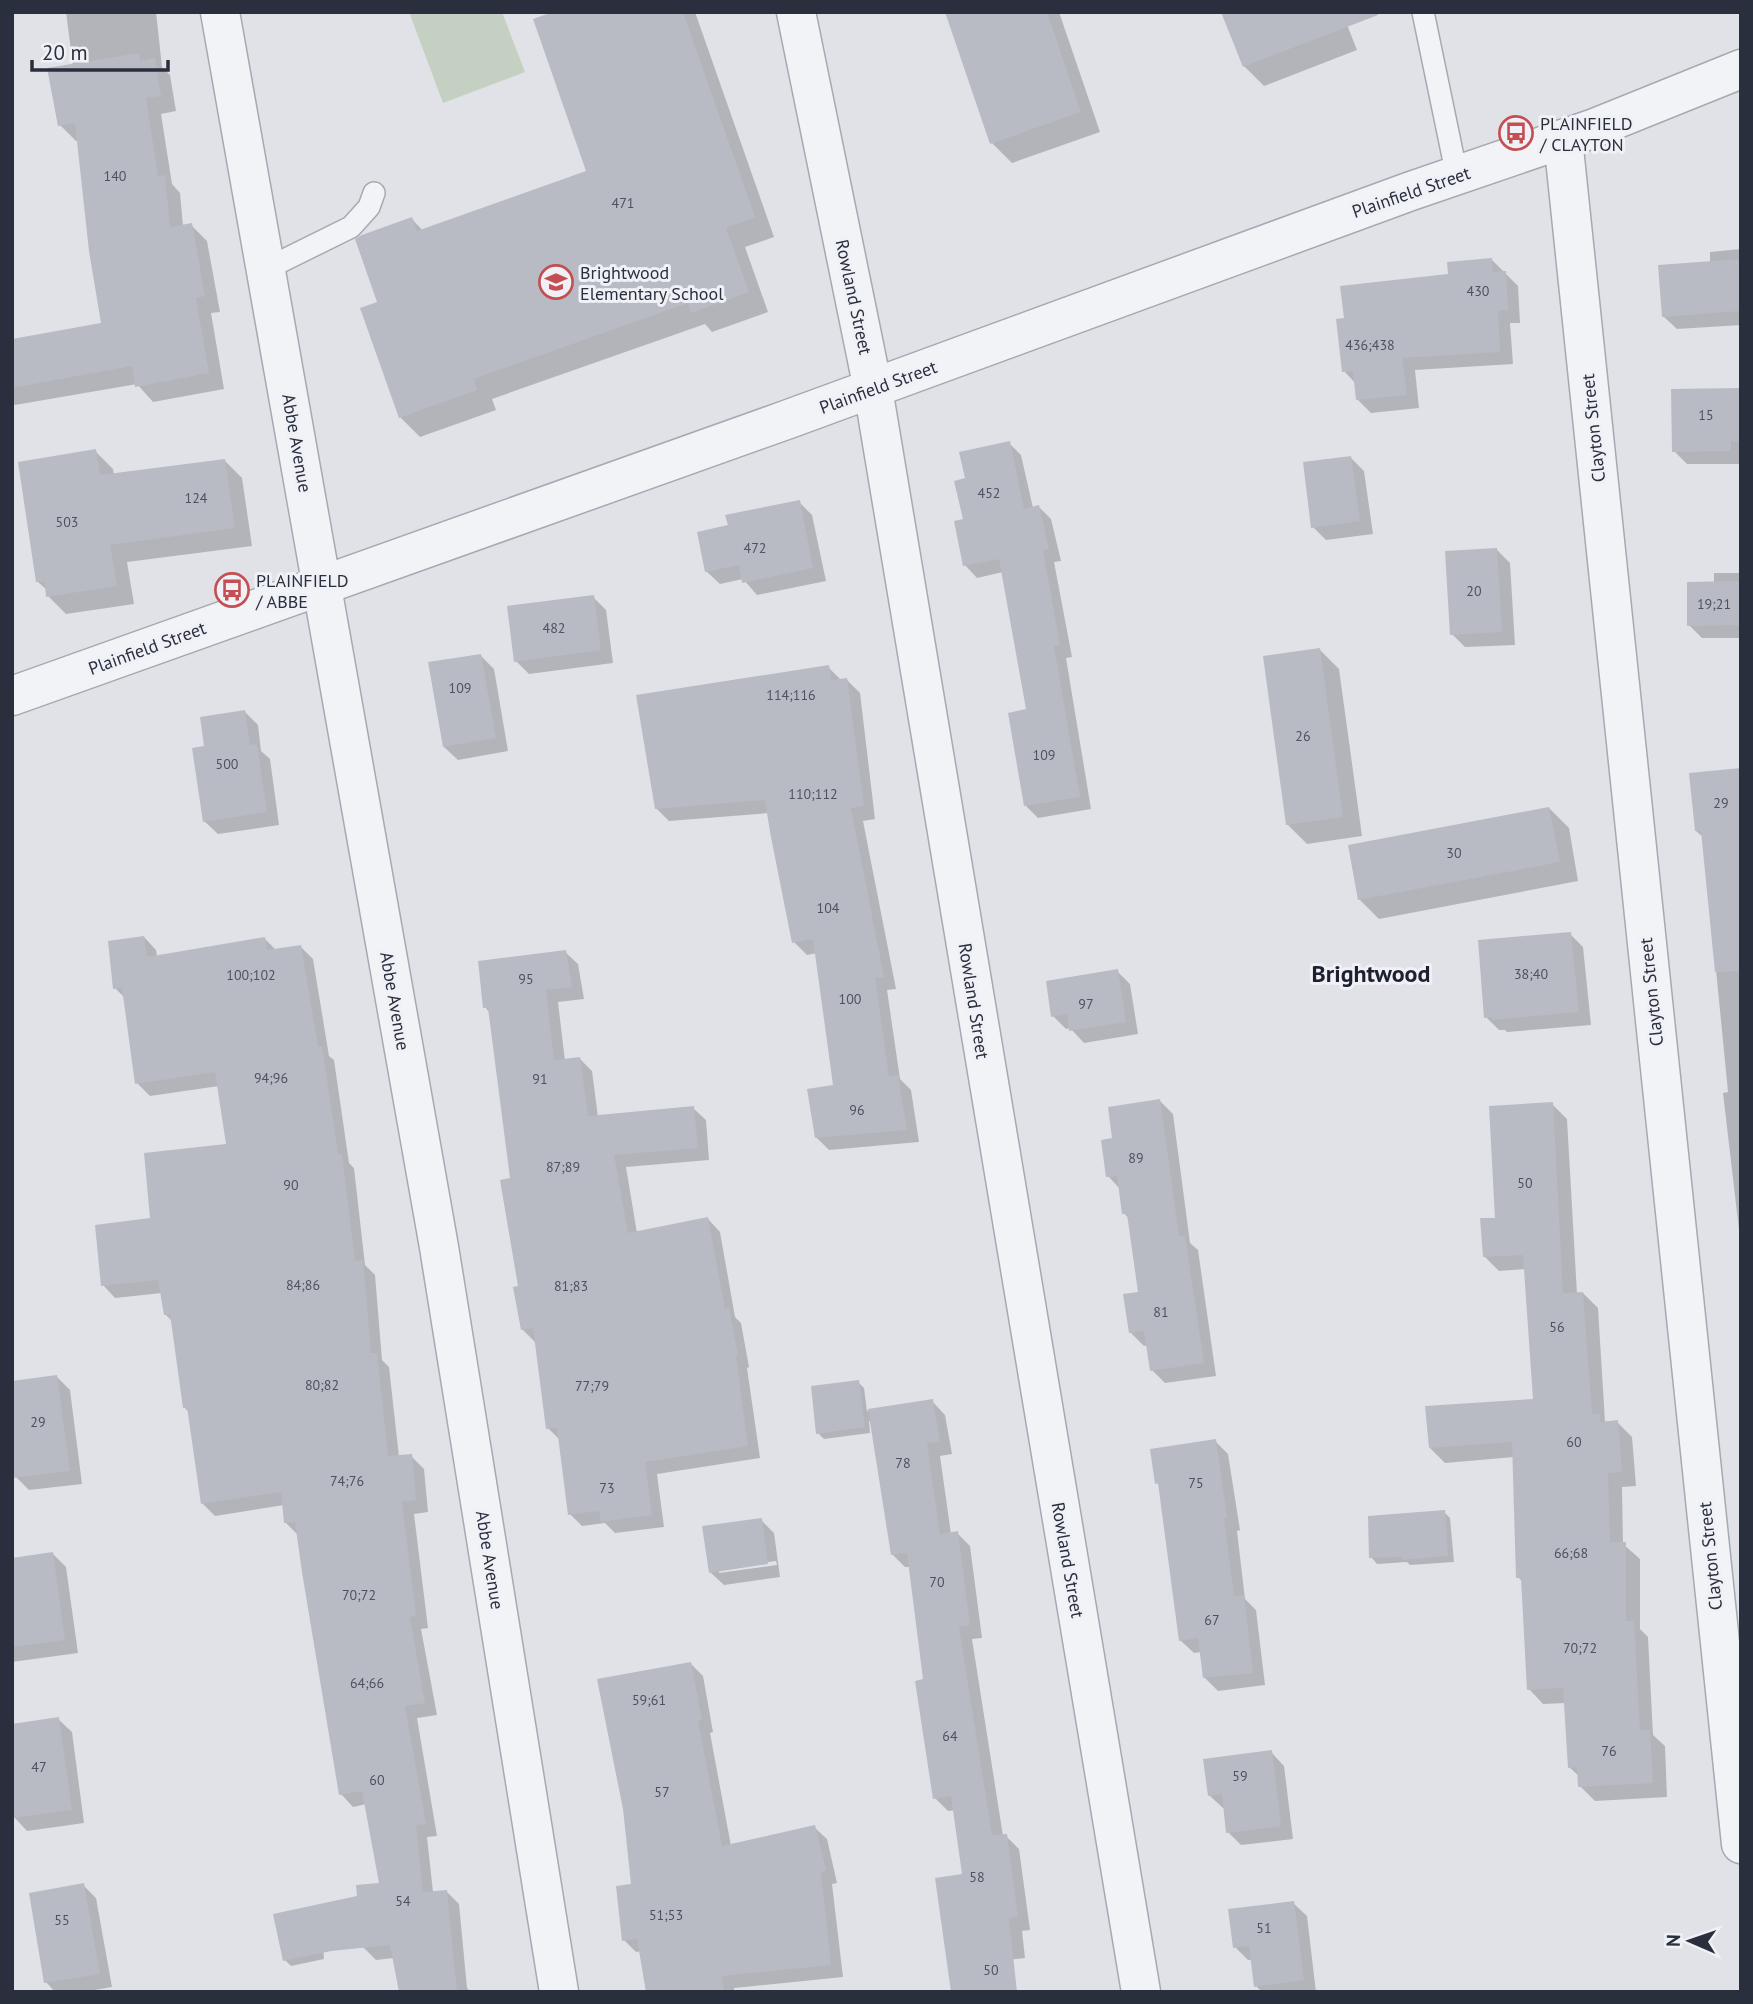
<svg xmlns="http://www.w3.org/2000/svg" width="1753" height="2004" viewBox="0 0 1753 2004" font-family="'PT Sans',sans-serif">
<rect width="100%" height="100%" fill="#e0e2e8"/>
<path fill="#c4d1c2" d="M 409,12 L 502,12 L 525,72 L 443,103 Z"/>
<path fill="#0003" fill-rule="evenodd" d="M 66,12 L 156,12 L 162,67 L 170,75 L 176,111 L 161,114 L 172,184 L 180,193 L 183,226 L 191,225 L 207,241 L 220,312 L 211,313 L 224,389 L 153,402 L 137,384 L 15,405 L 12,403 L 12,341 L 103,324 L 79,140 L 76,141 L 60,125 L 73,66 Z
M 558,12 L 695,12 L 774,237 L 745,247 L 768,312 L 712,332 L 705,324 L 492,399 L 496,410 L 420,437 L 400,417 L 380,303 L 412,219 L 423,231 L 588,172 Z
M 947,12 L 1059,12 L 1100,132 L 1012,163 L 992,143 Z
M 1223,12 L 1342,12 L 1357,50 L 1264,86 L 1244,66 Z
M 1741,249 L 1741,325 L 1677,329 L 1663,316 L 1710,263 L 1710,252 Z
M 1492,260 L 1518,286 L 1520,323 L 1510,323 L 1513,364 L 1415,370 L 1419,408 L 1371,413 L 1358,400 L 1356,384 L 1344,371 L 1346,319 L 1450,276 Z
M 1741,390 L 1741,464 L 1687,464 L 1674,451 Z
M 1009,443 L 1021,455 L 1033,508 L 1039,507 L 1051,519 L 1061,561 L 1054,562 L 1072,657 L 1066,658 L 1091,809 L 1038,818 L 1026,806 L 1028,711 L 1003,572 L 977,578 L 965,565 L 967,479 Z
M 95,451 L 113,469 L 114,475 L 224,460 L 242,478 L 252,546 L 127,562 L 134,604 L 66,614 L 48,596 L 48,591 L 38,582 Z
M 1351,458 L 1364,471 L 1373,534 L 1326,540 L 1313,527 Z
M 799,502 L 812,515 L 826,581 L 757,595 L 743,579 L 720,584 L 706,571 L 730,527 Z
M 1497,550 L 1510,563 L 1515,645 L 1465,647 L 1452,634 Z
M 1714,573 L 1741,573 L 1741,638 L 1702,638 L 1689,625 L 1714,583 Z
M 593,597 L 606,610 L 613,663 L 529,674 L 516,661 Z
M 1320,650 L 1339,669 L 1362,836 L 1307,844 L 1287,824 Z
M 480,655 L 494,669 L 508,751 L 458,760 L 444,747 Z
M 828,667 L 842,681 L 847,680 L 860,693 L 875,819 L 863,821 L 896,989 L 887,990 L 900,1079 L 911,1090 L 919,1142 L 829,1150 L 816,1137 L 835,1086 L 817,953 L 807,955 L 794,942 L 769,813 L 669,821 L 656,808 Z
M 245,712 L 258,725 L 261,751 L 270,759 L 279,825 L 218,834 L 204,821 L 206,747 Z
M 1741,770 L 1741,1247 L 1723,1093 L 1728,1092 L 1703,837 L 1696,831 Z
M 1549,808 L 1569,828 L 1578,881 L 1379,919 L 1359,899 Z
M 1570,934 L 1583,947 L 1591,1025 L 1507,1032 L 1505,1030 L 1499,1030 L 1486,1017 Z
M 144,937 L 156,950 L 157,957 L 265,939 L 276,950 L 300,946 L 313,959 L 329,1056 L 334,1060 L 349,1163 L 354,1168 L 365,1265 L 375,1275 L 382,1360 L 389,1367 L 399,1457 L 411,1456 L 424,1469 L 428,1512 L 414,1514 L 428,1628 L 421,1629 L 437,1715 L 417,1718 L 437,1836 L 427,1837 L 433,1892 L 446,1891 L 459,1904 L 467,1988 L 471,1992 L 401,1992 L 394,1958 L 376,1960 L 363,1947 L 381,1885 L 366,1804 L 353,1807 L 341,1794 L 299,1536 L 285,1522 L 284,1505 L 215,1516 L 202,1503 L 189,1412 L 184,1407 L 173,1322 L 165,1314 L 162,1293 L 115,1298 L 103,1285 L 152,1220 L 228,1146 L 219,1086 L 150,1096 L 137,1083 L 126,999 L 115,988 Z
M 565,952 L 578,964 L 584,999 L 558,1002 L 565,1061 L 580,1059 L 592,1071 L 598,1117 L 693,1108 L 706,1120 L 709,1160 L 626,1167 L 637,1233 L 708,1219 L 720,1232 L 735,1317 L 741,1323 L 749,1367 L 747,1368 L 760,1458 L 657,1474 L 664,1527 L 615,1533 L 605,1523 L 582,1526 L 570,1514 L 560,1440 L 548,1428 L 537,1341 L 535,1342 L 522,1329 L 512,1180 L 490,1013 L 485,1007 Z
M 1117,971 L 1130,984 L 1138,1034 L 1084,1043 L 1070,1028 L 1066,1029 L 1053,1016 Z
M 1160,1101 L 1173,1114 L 1190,1243 L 1198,1250 L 1216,1376 L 1165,1383 L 1152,1370 L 1148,1345 L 1144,1346 L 1130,1332 L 1140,1293 L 1129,1219 L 1124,1213 L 1120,1189 L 1108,1176 L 1114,1140 Z
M 1552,1104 L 1567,1119 L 1577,1294 L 1583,1293 L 1598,1308 L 1605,1422 L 1617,1422 L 1632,1437 L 1636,1486 L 1622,1487 L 1623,1544 L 1640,1559 L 1640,1629 L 1648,1637 L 1653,1735 L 1665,1746 L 1667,1797 L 1595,1801 L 1580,1786 L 1580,1777 L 1569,1767 L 1566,1703 L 1543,1704 L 1529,1689 L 1523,1582 L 1518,1577 L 1514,1457 L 1445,1463 L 1430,1448 L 1535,1400 L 1526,1269 L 1499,1271 L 1484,1256 L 1496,1219 Z
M 57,1377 L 70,1390 L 82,1484 L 29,1490 L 16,1477 Z
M 858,1382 L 864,1388 L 867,1411 L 932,1401 L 945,1415 L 952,1454 L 940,1456 L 951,1534 L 957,1533 L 970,1546 L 982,1638 L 972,1639 L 1003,1836 L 1006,1836 L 1019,1849 L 1030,1930 L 1022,1931 L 1025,1958 L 961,1965 L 964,1876 L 955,1810 L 948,1811 L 935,1798 L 925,1681 L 910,1567 L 905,1567 L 892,1554 L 872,1421 L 869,1421 L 870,1433 L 824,1439 L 818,1433 Z
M 1215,1441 L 1228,1454 L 1240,1530 L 1237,1531 L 1245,1599 L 1256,1610 L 1265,1685 L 1218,1691 L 1204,1677 L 1201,1652 L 1194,1653 L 1180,1640 L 1161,1487 L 1157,1483 Z
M 1444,1512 L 1450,1518 L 1454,1562 L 1410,1565 L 1407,1562 L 1377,1564 L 1371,1557 Z
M 761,1520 L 774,1533 L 780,1577 L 724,1585 L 710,1572 ZM 776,1561 L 777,1565 L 719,1573 L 719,1569 Z
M 53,1554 L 66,1567 L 78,1653 L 12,1662 L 12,1559 Z
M 691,1664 L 703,1676 L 713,1732 L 710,1733 L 731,1846 L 814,1827 L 827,1839 L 837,1883 L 832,1884 L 843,1977 L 734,1988 L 734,1992 L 648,1992 L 642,1951 L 636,1952 L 624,1940 L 633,1886 Z
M 58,1719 L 72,1732 L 84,1823 L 27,1831 L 14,1817 Z
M 1271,1752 L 1284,1766 L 1293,1839 L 1241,1845 L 1228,1832 L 1225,1808 L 1223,1808 L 1209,1795 Z
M 83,1885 L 96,1898 L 112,1987 L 84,1992 L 55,1992 L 46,1982 Z
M 1293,1903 L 1307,1916 L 1316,1992 L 1262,1992 L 1256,1986 L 1252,1960 L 1248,1960 L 1235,1947 Z
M 321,1913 L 324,1959 L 291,1966 L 285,1960 Z"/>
<path fill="#b8bbc4" d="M 553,12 L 683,12 L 755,217 L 726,228 L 749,292 L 691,313 L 688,303 L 473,379 L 477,390 L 399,418 L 360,308 L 377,302 L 355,239 L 362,235 L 412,217 L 417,231 L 586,171 L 533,19 Z
M 945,12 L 1047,12 L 1081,112 L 990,144 Z
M 1221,12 L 1377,12 L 1378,15 L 1243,67 Z
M 139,53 L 140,61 L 155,58 L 161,96 L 146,98 L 158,176 L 165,175 L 170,227 L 192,223 L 205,296 L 196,298 L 209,373 L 135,387 L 132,366 L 12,388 L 12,339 L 101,323 L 89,251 L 75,123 L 58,126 L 47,68 Z
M 1492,258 L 1493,272 L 1506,271 L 1508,310 L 1498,311 L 1500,352 L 1402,358 L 1407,395 L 1356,400 L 1353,371 L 1342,372 L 1336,319 L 1344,318 L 1340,286 L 1448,274 L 1447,262 Z
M 1741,259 L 1741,311 L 1662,317 L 1658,265 Z
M 1741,388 L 1741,441 L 1731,441 L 1731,451 L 1672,452 L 1671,389 Z
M 1010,441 L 1024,509 L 1039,505 L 1049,549 L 1043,550 L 1060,645 L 1054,646 L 1080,797 L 1024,806 L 1008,713 L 1026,709 L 999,559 L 963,566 L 954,521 L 963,519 L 954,481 L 965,478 L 959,452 Z
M 96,449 L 100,475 L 225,459 L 235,528 L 110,545 L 117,586 L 46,597 L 45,582 L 36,582 L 18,462 Z
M 1351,456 L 1360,521 L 1311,528 L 1303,462 Z
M 800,500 L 813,568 L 742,583 L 739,565 L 705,572 L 697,532 L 728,525 L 725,515 Z
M 1497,548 L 1502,632 L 1450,635 L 1445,551 Z
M 1741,581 L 1741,625 L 1687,626 L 1687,582 Z
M 594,595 L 601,650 L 514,662 L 507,606 Z
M 1320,648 L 1343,817 L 1286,825 L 1263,656 Z
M 481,654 L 496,738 L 443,747 L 428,662 Z
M 829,665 L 831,680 L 847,678 L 864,806 L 851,808 L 884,977 L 875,978 L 889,1077 L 898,1075 L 907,1130 L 815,1138 L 807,1089 L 833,1085 L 813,939 L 792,943 L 770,832 L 765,800 L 655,809 L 636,695 Z
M 245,710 L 250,745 L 257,744 L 267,812 L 203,822 L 192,748 L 204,746 L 200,717 Z
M 1741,768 L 1741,971 L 1715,972 L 1701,831 L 1695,831 L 1689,773 Z
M 1549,807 L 1560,862 L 1358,900 L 1348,845 Z
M 1571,932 L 1579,1012 L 1492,1020 L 1492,1017 L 1484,1018 L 1478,940 Z
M 144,936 L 147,957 L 265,937 L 267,950 L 301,945 L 318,1046 L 322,1046 L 338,1154 L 342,1154 L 355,1261 L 363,1260 L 371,1353 L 377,1353 L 388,1456 L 412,1454 L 416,1500 L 402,1502 L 416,1616 L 410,1617 L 425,1703 L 405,1706 L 426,1824 L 416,1825 L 423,1892 L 447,1890 L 457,1992 L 399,1992 L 390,1945 L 331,1951 L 283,1961 L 273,1914 L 357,1896 L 356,1885 L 379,1883 L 362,1791 L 339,1795 L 302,1572 L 295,1522 L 284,1523 L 281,1492 L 201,1504 L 187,1407 L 183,1408 L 170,1314 L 164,1315 L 158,1280 L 101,1286 L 95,1225 L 150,1218 L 144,1153 L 226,1144 L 215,1072 L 135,1084 L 122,988 L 113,989 L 108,941 Z
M 566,950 L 572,987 L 546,990 L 554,1060 L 580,1057 L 588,1116 L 694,1106 L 698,1148 L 614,1155 L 628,1233 L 708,1217 L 725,1309 L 729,1308 L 738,1355 L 736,1356 L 748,1446 L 645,1462 L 652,1515 L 601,1522 L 599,1511 L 568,1515 L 557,1428 L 546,1429 L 533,1328 L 521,1330 L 513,1287 L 518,1286 L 500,1180 L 510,1178 L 488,1008 L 483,1008 L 478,961 Z
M 1118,969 L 1126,1022 L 1069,1031 L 1067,1014 L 1051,1017 L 1046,981 Z
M 1160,1099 L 1179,1236 L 1185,1235 L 1204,1363 L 1150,1371 L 1144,1331 L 1129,1333 L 1123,1294 L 1138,1292 L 1127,1214 L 1122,1214 L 1117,1176 L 1106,1177 L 1101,1140 L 1112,1138 L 1108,1107 Z
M 1553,1102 L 1563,1293 L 1583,1292 L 1592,1414 L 1600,1414 L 1600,1422 L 1618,1420 L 1622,1472 L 1608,1473 L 1610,1542 L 1626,1542 L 1626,1621 L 1634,1621 L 1640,1730 L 1650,1730 L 1653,1783 L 1578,1787 L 1577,1767 L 1568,1768 L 1563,1688 L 1527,1690 L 1521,1578 L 1516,1578 L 1512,1442 L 1429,1448 L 1425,1406 L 1533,1399 L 1523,1255 L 1483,1257 L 1480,1218 L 1495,1218 L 1489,1106 Z
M 57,1375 L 70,1471 L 12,1478 L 12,1381 Z
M 859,1380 L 865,1427 L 816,1434 L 811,1386 Z
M 933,1399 L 940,1442 L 927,1443 L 940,1534 L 958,1531 L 970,1625 L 959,1627 L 992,1835 L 1007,1834 L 1018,1917 L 1009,1918 L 1017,1992 L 951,1992 L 935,1878 L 962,1874 L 951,1796 L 933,1799 L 915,1681 L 923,1679 L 907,1553 L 891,1555 L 868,1409 Z
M 1216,1439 L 1227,1517 L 1224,1518 L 1234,1596 L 1244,1595 L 1253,1673 L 1203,1678 L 1198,1638 L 1179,1641 L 1158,1483 L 1155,1484 L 1150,1449 Z
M 1445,1510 L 1448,1556 L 1402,1560 L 1402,1557 L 1369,1558 L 1368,1516 Z
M 762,1518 L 768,1564 L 709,1573 L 702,1526 Z
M 53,1552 L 65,1640 L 12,1647 L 12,1558 Z
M 691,1662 L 702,1720 L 698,1721 L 722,1846 L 815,1825 L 826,1870 L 821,1872 L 831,1965 L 722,1976 L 724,1992 L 646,1992 L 637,1939 L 622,1941 L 616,1886 L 631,1884 L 623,1809 L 597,1679 Z
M 59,1717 L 72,1810 L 12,1818 L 12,1724 Z
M 1272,1750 L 1281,1826 L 1226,1833 L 1222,1794 L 1208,1796 L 1203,1759 Z
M 84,1883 L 100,1974 L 44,1983 L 29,1893 Z
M 1294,1901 L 1304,1980 L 1254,1987 L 1249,1946 L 1233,1948 L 1228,1909 Z"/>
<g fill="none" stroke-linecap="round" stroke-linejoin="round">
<g stroke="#a6a9b2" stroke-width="24">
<path id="service" d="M 1423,12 L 1457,176
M 266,269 L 351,227 L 369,207 L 374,193"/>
</g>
<g stroke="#a6a9b2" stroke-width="41">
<path id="minor" d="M 220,12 L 439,1247 L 559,1992
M 796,12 L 873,389 L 1141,1992
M 1563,139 L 1741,1844"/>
</g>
<g stroke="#a6a9b2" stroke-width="41">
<path id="tertiary" d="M 12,696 L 786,420 L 1411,191 L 1592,129 L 1741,69"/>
</g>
<use href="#service" stroke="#f2f3f6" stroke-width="21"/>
<use href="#minor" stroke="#f2f3f6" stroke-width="38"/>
<use href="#tertiary" stroke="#f2f3f6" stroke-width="38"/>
</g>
<defs>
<g id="bus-ring" transform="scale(1.75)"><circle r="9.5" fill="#eff1f6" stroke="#c44e51" stroke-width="1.5"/><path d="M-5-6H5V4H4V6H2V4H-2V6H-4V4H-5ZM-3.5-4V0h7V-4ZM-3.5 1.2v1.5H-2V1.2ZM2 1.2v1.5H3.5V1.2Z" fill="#c44e51"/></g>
<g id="school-ring" transform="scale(1.75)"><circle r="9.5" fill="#eff1f6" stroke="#c44e51" stroke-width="1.5"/><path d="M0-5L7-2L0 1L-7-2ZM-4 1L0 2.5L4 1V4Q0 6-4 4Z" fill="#c44e51"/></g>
</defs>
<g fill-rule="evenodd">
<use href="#bus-ring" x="1516" y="133"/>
<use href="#school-ring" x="556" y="282"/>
<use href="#bus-ring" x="232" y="590"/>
</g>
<g text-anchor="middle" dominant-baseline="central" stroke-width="6" stroke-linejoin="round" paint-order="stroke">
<g font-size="14" fill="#4e5260">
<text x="115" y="176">140</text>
<text x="623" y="203">471</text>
<text x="1478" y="291">430</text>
<text x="1370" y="345">436;438</text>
<text x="1706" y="415">15</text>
<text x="989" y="493">452</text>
<text x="196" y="498">124</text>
<text x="67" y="522">503</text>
<text x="755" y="548">472</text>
<text x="1474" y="591">20</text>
<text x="1714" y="604">19;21</text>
<text x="554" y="628">482</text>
<text x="460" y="688">109</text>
<text x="791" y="695">114;116</text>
<text x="1303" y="736">26</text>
<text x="1044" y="755">109</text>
<text x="227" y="764">500</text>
<text x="813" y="794">110;112</text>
<text x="1721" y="803">29</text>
<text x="1454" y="853">30</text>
<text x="828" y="908">104</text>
<text x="1531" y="974">38;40</text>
<text x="251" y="975">100;102</text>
<text x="526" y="979">95</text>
<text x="850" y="999">100</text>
<text x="1086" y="1004">97</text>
<text x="271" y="1078">94;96</text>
<text x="540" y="1079">91</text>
<text x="857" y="1110">96</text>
<text x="1136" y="1158">89</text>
<text x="563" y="1167">87;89</text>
<text x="1525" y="1183">50</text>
<text x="291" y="1185">90</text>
<text x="303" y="1285">84;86</text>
<text x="571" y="1286">81;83</text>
<text x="1161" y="1312">81</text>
<text x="1557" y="1327">56</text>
<text x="322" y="1385">80;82</text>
<text x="592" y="1386">77;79</text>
<text x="38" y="1422">29</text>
<text x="1574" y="1442">60</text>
<text x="903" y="1463">78</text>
<text x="347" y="1481">74;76</text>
<text x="1196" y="1483">75</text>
<text x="607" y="1488">73</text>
<text x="1571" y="1553">66;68</text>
<text x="937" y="1582">70</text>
<text x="359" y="1595">70;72</text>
<text x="1212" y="1620">67</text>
<text x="1580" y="1648">70;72</text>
<text x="367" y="1683">64;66</text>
<text x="649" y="1700">59;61</text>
<text x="950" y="1736">64</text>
<text x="1609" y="1751">76</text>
<text x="39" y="1767">47</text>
<text x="1240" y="1776">59</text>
<text x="377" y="1780">60</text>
<text x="662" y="1792">57</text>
<text x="977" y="1877">58</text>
<text x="403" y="1901">54</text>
<text x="666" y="1915">51;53</text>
<text x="62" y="1920">55</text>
<text x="1264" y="1928">51</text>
<text x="991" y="1970">50</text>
</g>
<g font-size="18" fill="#2a2f3e" stroke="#eff1f6" text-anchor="start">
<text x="1540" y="123">PLAINFIELD<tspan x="1540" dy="21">/ CLAYTON</tspan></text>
<text x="580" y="272">Brightwood<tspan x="580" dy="21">Elementary School</tspan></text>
<text x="256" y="580">PLAINFIELD<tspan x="256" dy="21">/ ABBE</tspan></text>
</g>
<g font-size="18" fill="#2a2f3e" stroke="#eff1f6">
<text transform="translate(1411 192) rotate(-19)">Plainfield Street</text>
<text transform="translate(854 297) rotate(78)">Rowland Street</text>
<text transform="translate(878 387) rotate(-20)">Plainfield Street</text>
<text transform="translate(1593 428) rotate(-96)">Clayton Street</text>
<text transform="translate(297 443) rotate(80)">Abbe Avenue</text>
<text transform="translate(147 648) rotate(-20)">Plainfield Street</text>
<text transform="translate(1651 992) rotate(-96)">Clayton Street</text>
<text transform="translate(395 1001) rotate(80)">Abbe Avenue</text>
<text transform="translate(974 1001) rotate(81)">Rowland Street</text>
<text transform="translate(1710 1556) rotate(-96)">Clayton Street</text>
<text transform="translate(490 1560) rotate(81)">Abbe Avenue</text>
<text transform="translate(1068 1560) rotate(80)">Rowland Street</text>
</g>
<g font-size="24" font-weight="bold" fill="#1c202f" stroke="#eff1f6">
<text x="1371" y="973">Brightwood</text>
</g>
</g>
<rect width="1753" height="2004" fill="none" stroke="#2a2f3e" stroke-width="28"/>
<g transform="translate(1690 1941) rotate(272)" stroke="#eff1f6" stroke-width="5" paint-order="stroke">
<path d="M0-5L12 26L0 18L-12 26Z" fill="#2a2f3e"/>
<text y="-10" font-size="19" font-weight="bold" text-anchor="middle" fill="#2a2f3e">N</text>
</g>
<path d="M32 60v10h136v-10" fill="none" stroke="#2a2f3e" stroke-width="3.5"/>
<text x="42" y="60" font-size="21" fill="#2a2f3e" stroke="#eff1f6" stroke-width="5" paint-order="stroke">20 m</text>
</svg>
